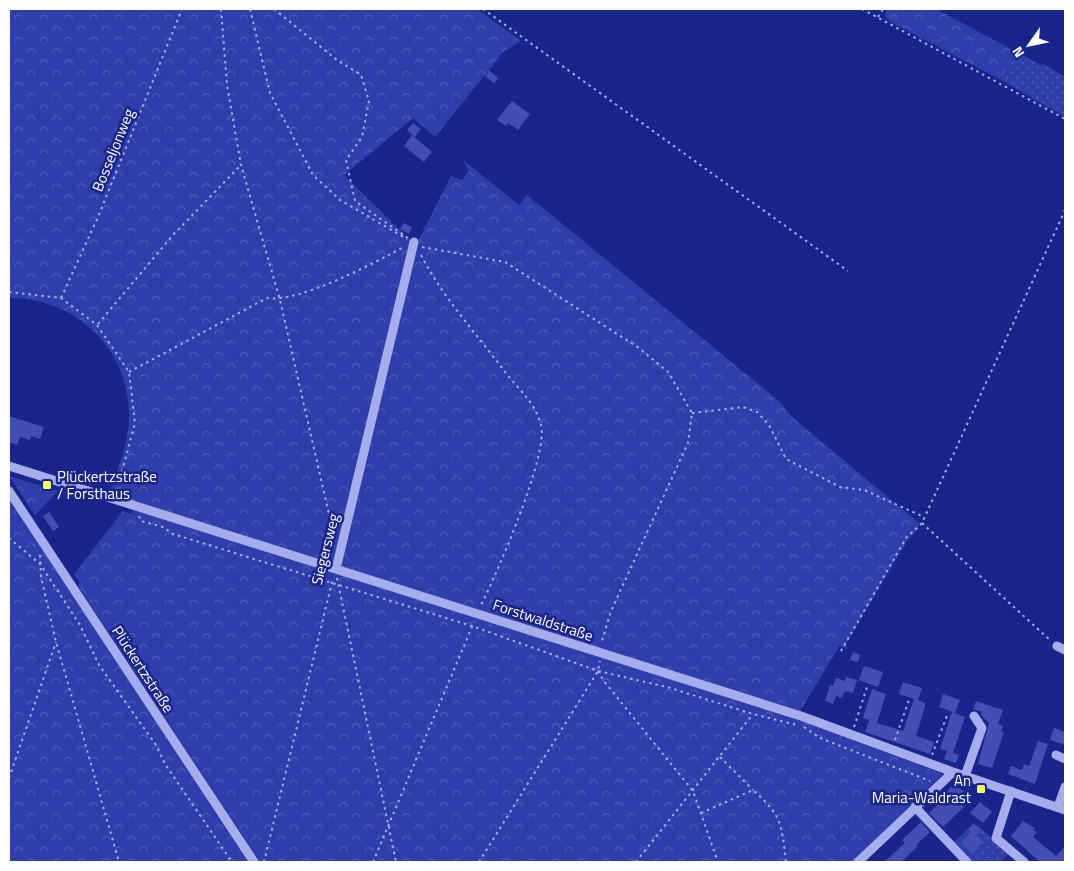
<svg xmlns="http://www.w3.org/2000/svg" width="1074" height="871" viewBox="0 0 1074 871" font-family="'Titillium Web',sans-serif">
<defs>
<pattern id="grass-dots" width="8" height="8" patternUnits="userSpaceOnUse" patternTransform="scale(1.25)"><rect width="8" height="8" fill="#303eab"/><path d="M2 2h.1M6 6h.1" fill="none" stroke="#4f5bb8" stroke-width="1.8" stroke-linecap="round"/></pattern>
<pattern id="forest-crowns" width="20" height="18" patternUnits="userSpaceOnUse" patternTransform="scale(1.25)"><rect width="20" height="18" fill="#303eab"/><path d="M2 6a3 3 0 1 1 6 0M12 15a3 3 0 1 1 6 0" fill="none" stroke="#4f5bb8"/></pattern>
</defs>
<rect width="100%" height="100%" fill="#1a258b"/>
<path fill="url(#grass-dots)" d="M 1017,52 L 1041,65 L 1042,63 L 1065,77 L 1065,117 L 1001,80 Z
M 974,823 L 1010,853 L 1000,862 L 971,862 L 953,843 Z"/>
<path fill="url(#forest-crowns)" d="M 9,9 L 477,9 L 521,41 L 504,51 L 435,137 L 413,118 L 344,175 L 410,240 L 413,241 L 334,564 L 109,494 C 117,471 128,445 129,420 C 132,351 76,297 9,298 Z
M 887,9 L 936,9 L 1017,52 L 1001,80 L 889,21 L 885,16 Z
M 462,159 L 519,205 L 527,195 L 779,401 L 792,417 L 919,523 L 918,529 L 907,541 L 846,644 L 847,649 L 840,645 L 800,711 L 342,567 L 341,556 L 419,239 L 451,176 L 462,180 L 469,171 Z
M 9,476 L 58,491 L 35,515 Z
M 9,499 L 249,862 L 9,862 Z
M 134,510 L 795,718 L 943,774 L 853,862 L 260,862 L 78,586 L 80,583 L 74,574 L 123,511 L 131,514 Z"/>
<path fill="#434eb3" d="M 489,70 L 498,78 L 494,83 L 485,76 Z
M 512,101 L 530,114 L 518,130 L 508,123 L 506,126 L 497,120 Z
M 413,123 L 421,129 L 415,137 L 407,130 Z
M 412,135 L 432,152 L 424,162 L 404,146 Z
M 404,223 L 412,227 L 409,234 L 400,229 Z
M 9,416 L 44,427 L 40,439 L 31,436 L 30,440 L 20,437 L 17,445 L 9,442 Z
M 49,512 L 59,527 L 53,531 L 43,516 Z
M 853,652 L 860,655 L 858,662 L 850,660 Z
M 864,666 L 883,672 L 878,687 L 859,680 Z
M 846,677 L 857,680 L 853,693 L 845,691 L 842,698 L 836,696 L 833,704 L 825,701 L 830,685 L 833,686 L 836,678 L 845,681 Z
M 903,682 L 922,688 L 918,700 L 925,703 L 925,707 L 916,736 L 934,742 L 930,754 L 865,732 L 869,720 L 863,718 L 872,689 L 886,694 L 877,723 L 903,731 L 914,699 L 899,694 Z
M 943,694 L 960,700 L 955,713 L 939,707 Z
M 976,701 L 1003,710 L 998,724 L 1003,726 L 1001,732 L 1004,732 L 992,768 L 978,764 L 989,723 L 981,715 L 982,712 L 973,709 Z
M 952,712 L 965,717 L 953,753 L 940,749 Z
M 1054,728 L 1065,732 L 1065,745 L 1050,740 Z
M 1038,741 L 1048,744 L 1035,784 L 1008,774 L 1011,766 L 1022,770 L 1024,764 L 1029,766 Z
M 947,751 L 959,755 L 956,763 L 944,759 Z
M 953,785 L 964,791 L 956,801 L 964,807 L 943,827 L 929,813 L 948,795 L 946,793 Z
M 980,802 L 992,812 L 983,823 L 970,813 Z
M 1023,821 L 1035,828 L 1033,830 L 1037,832 L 1033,837 L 1056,856 L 1065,846 L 1065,860 L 1063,862 L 1040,862 L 1011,836 Z
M 921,822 L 930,832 L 916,845 L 918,846 L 901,862 L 884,862 L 905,843 L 902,840 Z
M 973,824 L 981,830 L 976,836 L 971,832 L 983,842 L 973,854 L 961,843 L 971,832 L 968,830 Z"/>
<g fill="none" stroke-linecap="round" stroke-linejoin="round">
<path stroke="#a5aded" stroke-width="2" stroke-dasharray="2.5 4" stroke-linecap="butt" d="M 221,9 L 227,85 L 241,165 L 280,300 L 334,536
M 250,9 L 270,93 L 313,175 L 340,200 L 407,239
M 274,9 L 337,60 L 361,75 L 369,101 L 362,137 L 346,160 L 355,201 L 408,238
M 483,9 L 848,271
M 862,9 L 1065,119
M 878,17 L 883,9
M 422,247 L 505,262 L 639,348 L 668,372 L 692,413 L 688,443 L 611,611 L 601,644
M 421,255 C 443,298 477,334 505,372 C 519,390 535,402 541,425 C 549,454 496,576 480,607
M 9,292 L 61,298 L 97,325 L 129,372 L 135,423 L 117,490
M 61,298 L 98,217 L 182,9
M 98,324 L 173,235 L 241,165
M 129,372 L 267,298 C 300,303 373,263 404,247
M 692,413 L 743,407 L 757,412 L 769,425 L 786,459 L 840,487 L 864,490 L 924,517
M 139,516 L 141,521 L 163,527 L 173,534 L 472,626 L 598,671 L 667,687 L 753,714 L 797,725
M 922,523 L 1051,641
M 9,538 L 40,564 L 80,625 L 99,665 L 156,745 L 165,764 L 232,862
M 40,555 L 41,577 L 56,642 L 119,862
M 337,578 L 396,862
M 841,651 L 906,538 L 922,523 L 1065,210
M 598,671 L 603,680 L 693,791 L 718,862
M 804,727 L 820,738 L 930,781
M 854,727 L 867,687
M 895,740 L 909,700
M 932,755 L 948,713
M 720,757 L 753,790
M 9,778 L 56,642
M 701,813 L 753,790 C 783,817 781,823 786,862
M 264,862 L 333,578
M 373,862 L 474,622
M 479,862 L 598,671 L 600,661
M 636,862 L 753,714"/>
<path stroke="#a5aded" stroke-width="9" d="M 9,466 L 801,716 L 953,772 L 1065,810
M 9,491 L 254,862
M 336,569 L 414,242
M 1057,646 L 1065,650
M 1056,755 L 1065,759
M 965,776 L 982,728 L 974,716
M 1011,791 L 996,838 L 1024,862
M 915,807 L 967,862
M 1058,807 L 1065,787
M 858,862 L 953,772"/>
</g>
<g fill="#f7ff61" stroke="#1a258b" stroke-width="2">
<rect x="42" y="480" width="10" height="10" rx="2.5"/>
<rect x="976" y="784" width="10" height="10" rx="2.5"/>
</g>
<g text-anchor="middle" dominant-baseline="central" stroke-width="5" stroke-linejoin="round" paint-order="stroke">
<g font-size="15" fill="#fff" stroke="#1a258b">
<text transform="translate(113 150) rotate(-68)">Bosseljonweg</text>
<text transform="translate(325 549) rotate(-76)">Siegersweg</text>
<text transform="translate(543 620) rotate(18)">Forstwaldstraße</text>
<text transform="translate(143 669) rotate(57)">Plückertzstraße</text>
</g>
<g font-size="15" fill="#fff" stroke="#1a258b" text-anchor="start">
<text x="57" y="476">Plückertzstraße<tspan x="57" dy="17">/ Forsthaus</tspan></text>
<text x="971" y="780" text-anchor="end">An<tspan x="971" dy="17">Maria-Waldrast</tspan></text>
</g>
</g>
<rect width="1074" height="871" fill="none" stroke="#ffffff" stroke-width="20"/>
<g transform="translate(1029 45) rotate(237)" stroke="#1a258b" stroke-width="4" paint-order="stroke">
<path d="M0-4L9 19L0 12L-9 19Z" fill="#ffffff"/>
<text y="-8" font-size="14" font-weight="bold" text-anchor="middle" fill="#ffffff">N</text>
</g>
</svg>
